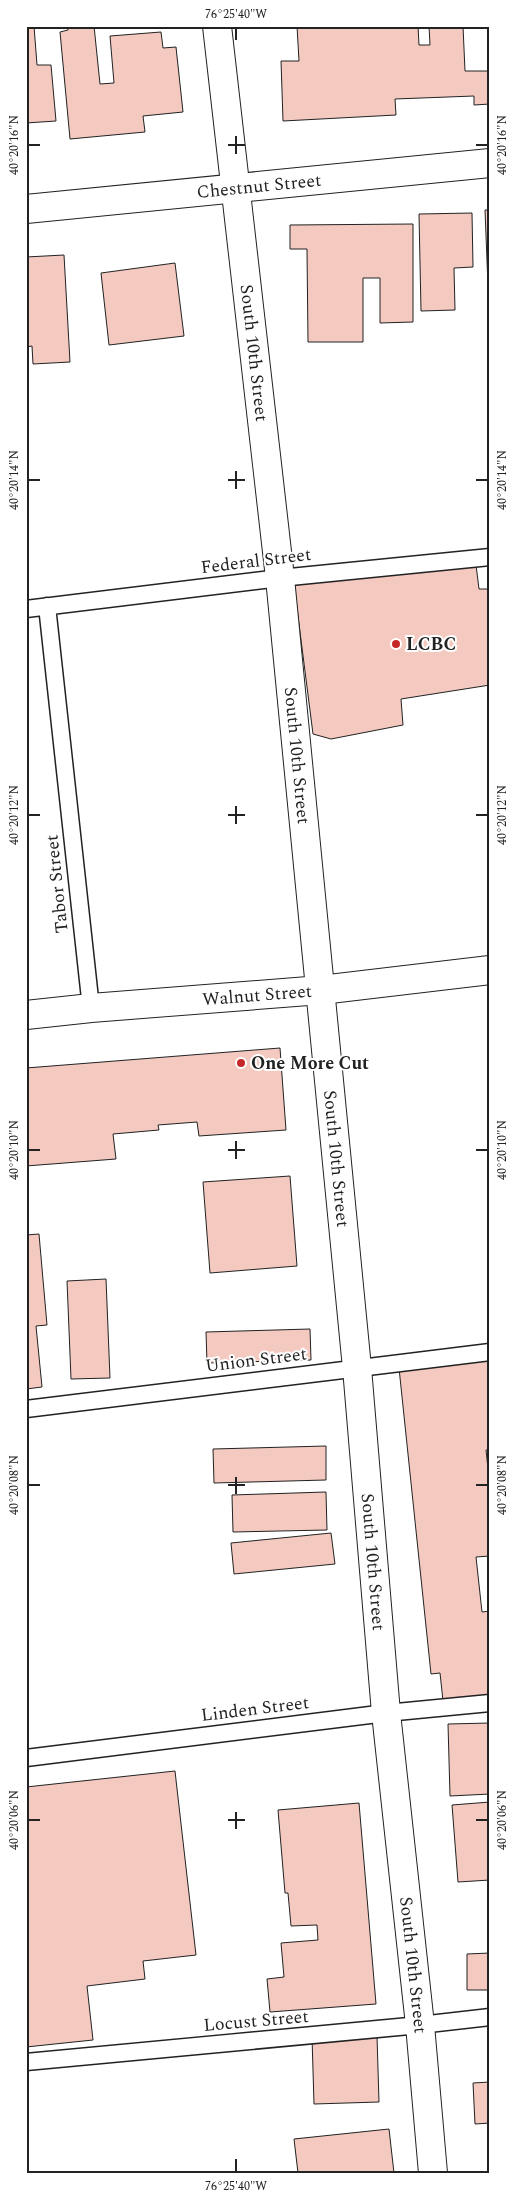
<svg xmlns="http://www.w3.org/2000/svg" width="516" height="2199" viewBox="0 0 516 2199" font-family="Spectral,serif">
<rect width="100%" height="100%" fill="#fff"/>
<path fill="#f3c9c0" stroke="#222" d="M 26,26 L 34,26 L 37,65 L 51,65 L 56,121 L 26,123 Z
M 94,26 L 100,84 L 114,83 L 110,36 L 161,32 L 163,48 L 176,47 L 183,112 L 143,116 L 145,132 L 70,139 L 60,32 L 68,30 L 68,27 Z
M 297,26 L 418,26 L 419,45 L 430,45 L 429,26 L 463,26 L 465,71 L 490,71 L 490,104 L 474,105 L 474,96 L 395,99 L 396,115 L 283,121 L 281,61 L 299,61 Z
M 485,210 L 490,210 L 490,311 L 489,311 Z
M 472,213 L 473,267 L 454,268 L 455,310 L 421,311 L 419,214 Z
M 413,224 L 413,322 L 380,323 L 380,278 L 363,278 L 363,342 L 308,342 L 307,249 L 290,249 L 290,225 Z
M 64,255 L 70,362 L 33,364 L 32,346 L 26,347 L 26,257 Z
M 175,263 L 184,336 L 109,345 L 101,273 Z
M 476,565 L 479,589 L 489,589 L 490,685 L 401,699 L 403,725 L 331,739 L 313,734 L 294,585 Z
M 280,1048 L 286,1130 L 199,1136 L 197,1122 L 158,1125 L 159,1130 L 113,1134 L 116,1159 L 26,1166 L 26,1068 Z
M 290,1176 L 297,1266 L 210,1273 L 203,1182 Z
M 39,1234 L 47,1325 L 36,1326 L 42,1387 L 26,1389 L 26,1235 Z
M 106,1279 L 110,1378 L 71,1379 L 67,1281 Z
M 310,1329 L 311,1360 L 207,1363 L 206,1332 Z
M 490,1358 L 490,1450 L 486,1450 L 490,1487 L 490,1556 L 476,1557 L 482,1612 L 490,1611 L 490,1696 L 443,1701 L 440,1673 L 431,1674 L 399,1368 Z
M 326,1446 L 326,1480 L 214,1483 L 213,1449 Z
M 326,1492 L 327,1530 L 233,1532 L 232,1495 Z
M 331,1533 L 335,1564 L 234,1574 L 231,1543 Z
M 490,1723 L 490,1794 L 450,1796 L 448,1724 Z
M 175,1771 L 196,1955 L 143,1961 L 145,1979 L 87,1986 L 93,2040 L 26,2047 L 26,1787 Z
M 490,1802 L 490,1880 L 458,1882 L 452,1805 Z
M 359,1803 L 376,2004 L 270,2012 L 267,1979 L 284,1977 L 281,1943 L 318,1940 L 317,1925 L 291,1926 L 288,1893 L 285,1893 L 278,1810 Z
M 490,1953 L 490,1990 L 467,1990 L 467,1954 Z
M 377,2036 L 379,2102 L 314,2104 L 312,2037 Z
M 490,2082 L 490,2123 L 475,2124 L 473,2083 Z
M 389,2129 L 394,2173 L 298,2173 L 294,2139 Z"/>
<g fill="none" stroke-linecap="round" stroke-linejoin="round">
<g stroke="#222" stroke-width="19">
<path id="lane" d="M 47,606 L 91,1008
M 26,609 L 280,578 L 490,557
M 26,1409 L 490,1352
M 26,1758 L 386,1713 L 490,1703
M 26,2062 L 420,2025 L 490,2017"/>
</g>
<g stroke="#222" stroke-width="30">
<g id="secondary">
<path id="s1" d="M 26,209 L 490,163"/>
</g>
</g>
<g stroke="#222" stroke-width="30">
<g id="highway">
<path id="s2" d="M 217,26 L 280,578 L 357,1368 L 386,1713 L 420,2025 L 433,2173"/>
<path id="s3" d="M 26,1015 L 91,1008 L 321,990 L 490,970"/>
</g>
</g>
<use href="#lane" stroke="#fff" stroke-width="16"/>
<use href="#secondary" stroke="#fff" stroke-width="28"/>
<use href="#highway" stroke="#fff" stroke-width="28"/>
</g>
<path fill="none" stroke="#222" stroke-width="2" d="M 236,28 L 236,40M 236,136 L 236,154M 28,145 L 40,145M 228,145 L 245,145M 476,145 L 488,145M 236,471 L 236,489M 28,480 L 40,480M 228,480 L 245,480M 476,480 L 488,480M 236,806 L 236,824M 28,815 L 40,815M 228,815 L 245,815M 476,815 L 488,815M 236,1141 L 236,1159M 28,1150 L 40,1150M 228,1150 L 245,1150M 476,1150 L 488,1150M 236,1477 L 236,1494M 28,1485 L 40,1485M 228,1485 L 245,1485M 476,1485 L 488,1485M 236,1812 L 236,1829M 28,1820 L 40,1820M 228,1820 L 245,1820M 476,1820 L 488,1820M 236,2159 L 236,2172"/>
<g fill="#c62828" stroke="#fff" stroke-width="2">
<circle cx="396" cy="644" r="5"/>
<circle cx="241" cy="1063" r="5"/>
</g>
<g text-anchor="middle" dominant-baseline="central" stroke-width="4" stroke-linejoin="round" paint-order="stroke">
<g font-size="18" fill="#222" stroke="#fff">
<text stroke="none"><textPath href="#s1" startOffset="234">Chestnut Street</textPath></text>
<text stroke="none"><textPath href="#s2" startOffset="329">South 10th Street</textPath></text>
<text transform="translate(256 561) rotate(-7)">Federal Street</text>
<text stroke="none"><textPath href="#s2" startOffset="734">South 10th Street</textPath></text>
<text transform="translate(57 884) rotate(-96)">Tabor Street</text>
<text stroke="none"><textPath href="#s3" startOffset="232">Walnut Street</textPath></text>
<text stroke="none"><textPath href="#s2" startOffset="1139">South 10th Street</textPath></text>
<text transform="translate(256 1360) rotate(-7)">Union Street</text>
<text stroke="none"><textPath href="#s2" startOffset="1544">South 10th Street</textPath></text>
<text transform="translate(255 1709) rotate(-7)">Linden Street</text>
<text stroke="none"><textPath href="#s2" startOffset="1949">South 10th Street</textPath></text>
<text transform="translate(256 2021) rotate(-5)">Locust Street</text>
</g>
<g font-size="18" font-weight="bold" fill="#222" stroke="#fff" text-anchor="start">
<text x="406" y="644">LCBC</text>
<text x="251" y="1063">One More Cut</text>
</g>
</g>
<rect width="516" height="2199" fill="none" stroke="#ffffff" stroke-width="55"/>
<rect x="28" y="28" width="460" height="2144" fill="none" stroke="#222" stroke-width="2"/>
<g font-size="12" text-anchor="middle" fill="#222">
<text x="236" y="18">76°25'40"W</text>
<text transform="translate(14 145) rotate(-90)" y="4">40°20'16"N</text>
<text transform="translate(502 145) rotate(-90)" y="4">40°20'16"N</text>
<text transform="translate(14 480) rotate(-90)" y="4">40°20'14"N</text>
<text transform="translate(502 480) rotate(-90)" y="4">40°20'14"N</text>
<text transform="translate(14 815) rotate(-90)" y="4">40°20'12"N</text>
<text transform="translate(502 815) rotate(-90)" y="4">40°20'12"N</text>
<text transform="translate(14 1150) rotate(-90)" y="4">40°20'10"N</text>
<text transform="translate(502 1150) rotate(-90)" y="4">40°20'10"N</text>
<text transform="translate(14 1485) rotate(-90)" y="4">40°20'08"N</text>
<text transform="translate(502 1485) rotate(-90)" y="4">40°20'08"N</text>
<text transform="translate(14 1820) rotate(-90)" y="4">40°20'06"N</text>
<text transform="translate(502 1820) rotate(-90)" y="4">40°20'06"N</text>
<text x="236" y="2190">76°25'40"W</text>
</g>
</svg>
